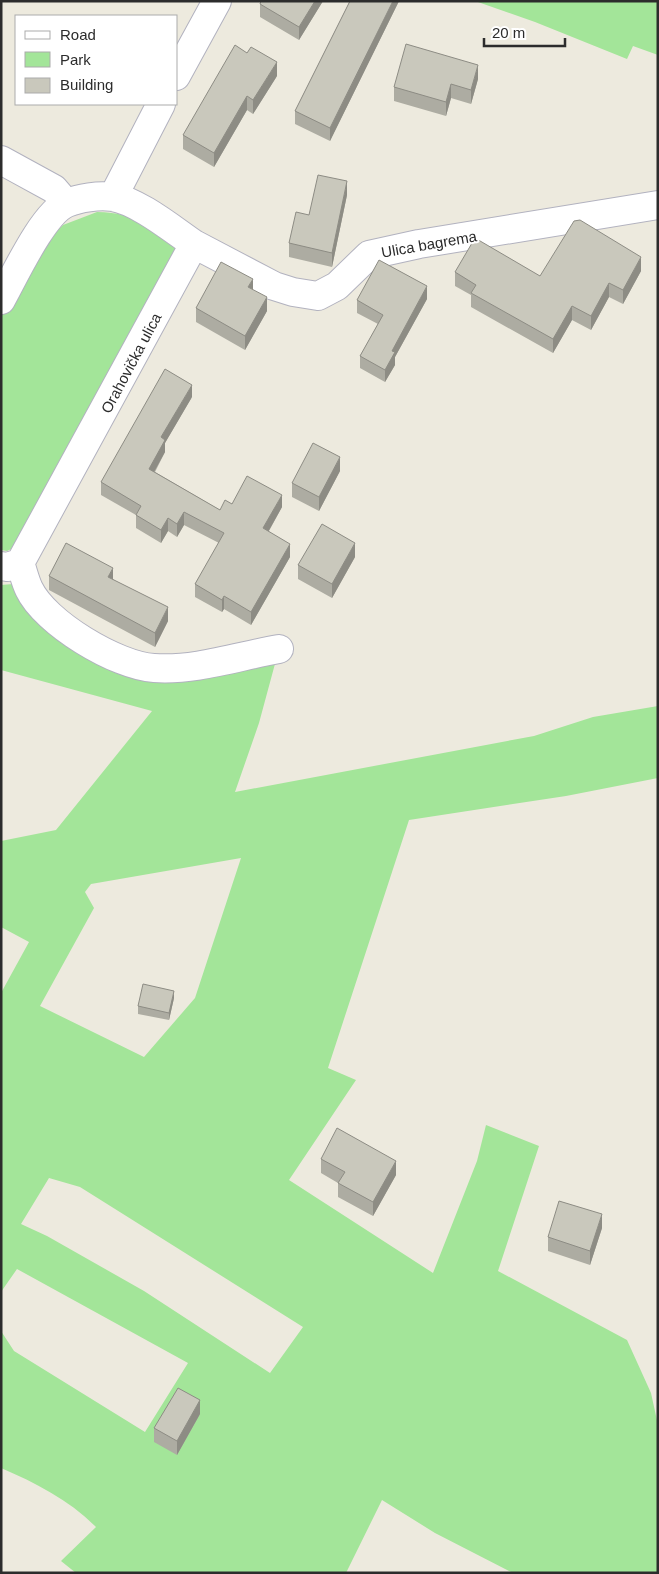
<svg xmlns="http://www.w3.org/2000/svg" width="659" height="1574" viewBox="0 0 659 1574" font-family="Helvetica,sans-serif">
<rect width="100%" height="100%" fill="#edeade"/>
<path fill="#a3e599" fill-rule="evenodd" d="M 475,1 L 658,1 L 658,55 L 633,46 L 627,59 L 535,22 Z
M 97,212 C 139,213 147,226 179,249 L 20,545 L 7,551 L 1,550 L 1,315 L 33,258 L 46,241 L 63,225 Z
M 13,584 L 134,665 L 279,649 L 259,723 L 235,792 L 534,736 L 593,717 L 658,706 L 658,778 L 566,796 L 409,820 L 328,1068 L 356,1080 L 289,1180 L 433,1273 L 477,1161 L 486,1125 L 539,1146 L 498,1271 L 627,1340 L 651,1393 L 658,1425 L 658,1573 L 513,1573 L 435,1533 L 382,1500 L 346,1573 L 76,1573 L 61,1561 L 96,1527 C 69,1500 36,1483 1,1468 L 1,1331 L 14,1351 L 145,1432 L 188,1363 L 17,1269 L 1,1292 L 1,993 L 29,942 L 1,927 L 1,841 L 56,830 L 152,711 L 1,670 L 1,585 ZM 241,858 L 195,998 L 144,1057 L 40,1006 L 94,908 L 85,892 L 91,884 ZM 49,1178 L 80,1187 L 303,1327 L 270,1373 L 144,1291 L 47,1236 L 21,1224 Z"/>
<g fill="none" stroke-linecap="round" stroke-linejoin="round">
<g stroke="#b2b2bf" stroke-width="30">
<path id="minor" d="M 176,76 L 217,1
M 1,160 L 54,189 L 66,203
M 113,197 L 161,104
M 194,244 L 274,286 L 293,292 L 318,296 L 337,286 L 369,255 L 419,244 L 658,205
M 1,300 C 14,277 43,213 67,203 C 79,198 99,195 112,197 C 138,201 172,229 194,244 L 20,563 L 7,567 L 1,566
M 20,563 C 23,571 25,581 29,589 C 45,623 117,666 154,668 C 195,671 239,656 279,649"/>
</g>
<use href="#minor" stroke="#fff" stroke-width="28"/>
</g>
<path fill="#adaca2" d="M 261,1 L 323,1 L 299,40 L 260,17 L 260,4 Z
M 350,1 L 399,1 L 330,141 L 295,124 L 295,111 Z
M 277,76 L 253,114 L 247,110 L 214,167 L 183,149 L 183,135 Z
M 478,79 L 471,104 L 451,98 L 446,116 L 394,101 L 394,87 Z
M 347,195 L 332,267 L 289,257 L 289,243 L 309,215 Z
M 641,271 L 623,304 L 609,297 L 591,330 L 572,320 L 553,353 L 471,307 L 471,295 L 455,286 L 455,272 L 540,276 Z
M 253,290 L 267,311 L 245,350 L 196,322 L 196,308 Z
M 427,299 L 395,357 L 395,365 L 385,382 L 360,368 L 360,356 L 378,324 L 357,313 L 357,300 Z
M 192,397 L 165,443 L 165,452 L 155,472 L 220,510 L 232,504 L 282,507 L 269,531 L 290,557 L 251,625 L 224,609 L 222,612 L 195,597 L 195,584 L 219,543 L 184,525 L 177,537 L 168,531 L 161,543 L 136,528 L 136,515 L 101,495 L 101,482 Z
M 340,471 L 319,511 L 292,497 L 292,483 Z
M 355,557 L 332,598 L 298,579 L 298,565 Z
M 49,576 L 113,579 L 168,621 L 155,647 L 49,590 Z
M 174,998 L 169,1020 L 138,1014 L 138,1006 Z
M 321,1159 L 396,1175 L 373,1216 L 338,1197 L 338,1183 L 321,1173 Z
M 602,1228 L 590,1265 L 548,1251 L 548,1237 Z
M 200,1414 L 177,1455 L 154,1442 L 154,1428 Z"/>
<path fill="#8d8c84" d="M 315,1 L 323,1 L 299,40 L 299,27 Z
M 393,1 L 399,1 L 330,141 L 330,128 Z
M 277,62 L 277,76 L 253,114 L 253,100 Z
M 478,65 L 478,79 L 471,104 L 471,90 Z
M 451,84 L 451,98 L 446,116 L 446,102 Z
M 247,96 L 247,110 L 214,167 L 214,153 Z
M 347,181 L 347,195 L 332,267 L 332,253 Z
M 641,257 L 641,271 L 623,304 L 623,290 Z
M 253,279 L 253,293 L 248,287 Z
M 609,283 L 609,297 L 591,330 L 591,316 Z
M 427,286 L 427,299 L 395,357 L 395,365 L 385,382 L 385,370 L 392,351 Z
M 267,297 L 267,311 L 245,350 L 245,336 Z
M 572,306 L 572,320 L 553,353 L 553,339 Z
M 192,385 L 192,397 L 165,443 L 165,452 L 149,481 L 149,469 L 161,437 Z
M 340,457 L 340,471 L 319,511 L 319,497 Z
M 282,495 L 282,507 L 263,541 L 263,528 Z
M 184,512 L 184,525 L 177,537 L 177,524 Z
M 168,518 L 168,531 L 161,543 L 161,530 Z
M 355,543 L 355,557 L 332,598 L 332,584 Z
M 290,544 L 290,557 L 251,625 L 251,612 Z
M 113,568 L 113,582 L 108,577 Z
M 224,596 L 224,609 L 222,612 L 222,600 Z
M 168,607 L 168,621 L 155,647 L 155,633 Z
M 174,991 L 174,998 L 169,1020 L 169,1013 Z
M 396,1161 L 396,1175 L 373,1216 L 373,1202 Z
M 602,1214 L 602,1228 L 590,1265 L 590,1251 Z
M 200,1400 L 200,1414 L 177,1455 L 177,1441 Z"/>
<path fill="#c9c8bc" stroke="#8d8c84" d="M 261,1 L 315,1 L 299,27 L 260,4 Z
M 350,1 L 393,1 L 330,128 L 295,111 Z
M 406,44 L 478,65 L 471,90 L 451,84 L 446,102 L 394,87 Z
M 235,45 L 247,53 L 251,47 L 277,62 L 253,100 L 247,96 L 214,153 L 183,135 Z
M 318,175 L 347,181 L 332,253 L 289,243 L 296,212 L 309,215 Z
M 580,220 L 641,257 L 623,290 L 609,283 L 591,316 L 572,306 L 553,339 L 471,293 L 476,285 L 455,272 L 475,238 L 540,276 L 574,221 Z
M 379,260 L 427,286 L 392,351 L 395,352 L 385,370 L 360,356 L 383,315 L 357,300 Z
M 221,262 L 253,279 L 248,287 L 267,297 L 245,336 L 196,308 Z
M 165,369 L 192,385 L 161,437 L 165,440 L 149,469 L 220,510 L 225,500 L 232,504 L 247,476 L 282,495 L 263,528 L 290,544 L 251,612 L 224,596 L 222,600 L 195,584 L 224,533 L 184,512 L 177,524 L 168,518 L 161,530 L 136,515 L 141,506 L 101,482 Z
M 313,443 L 340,457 L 319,497 L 292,483 Z
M 322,524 L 355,543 L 332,584 L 298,565 Z
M 66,543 L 113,568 L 108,577 L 168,607 L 155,633 L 49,576 Z
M 143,984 L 174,991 L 169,1013 L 138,1006 Z
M 337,1128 L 396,1161 L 373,1202 L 338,1183 L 345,1172 L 321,1159 Z
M 559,1201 L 602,1214 L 590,1251 L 548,1237 Z
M 178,1388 L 200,1400 L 177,1441 L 154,1428 Z"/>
<g text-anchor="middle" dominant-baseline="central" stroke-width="4" stroke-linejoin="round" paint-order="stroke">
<g font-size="15" fill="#2c2c2c" stroke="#fff">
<text transform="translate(429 244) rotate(-10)">Ulica bagrema</text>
<text transform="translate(131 363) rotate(-62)">Orahovička ulica</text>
</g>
</g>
<rect width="659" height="1574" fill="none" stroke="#2c2c2c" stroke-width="5"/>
<rect x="15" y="15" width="162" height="90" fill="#ffffff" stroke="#ababab"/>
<rect x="25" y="31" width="25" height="8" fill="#ffffff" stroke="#ababab"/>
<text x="60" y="40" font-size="15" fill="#2c2c2c">Road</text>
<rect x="25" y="52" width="25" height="15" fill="#a3e599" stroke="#ababab"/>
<text x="60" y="65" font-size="15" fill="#2c2c2c">Park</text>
<rect x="25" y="78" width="25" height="15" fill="#c9c8bc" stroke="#ababab"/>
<text x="60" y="90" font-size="15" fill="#2c2c2c">Building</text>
<path d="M484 38v8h81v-8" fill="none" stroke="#2c2c2c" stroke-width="2.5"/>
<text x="492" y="38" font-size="15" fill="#2c2c2c" stroke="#ffffff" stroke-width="4" paint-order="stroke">20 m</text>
</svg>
